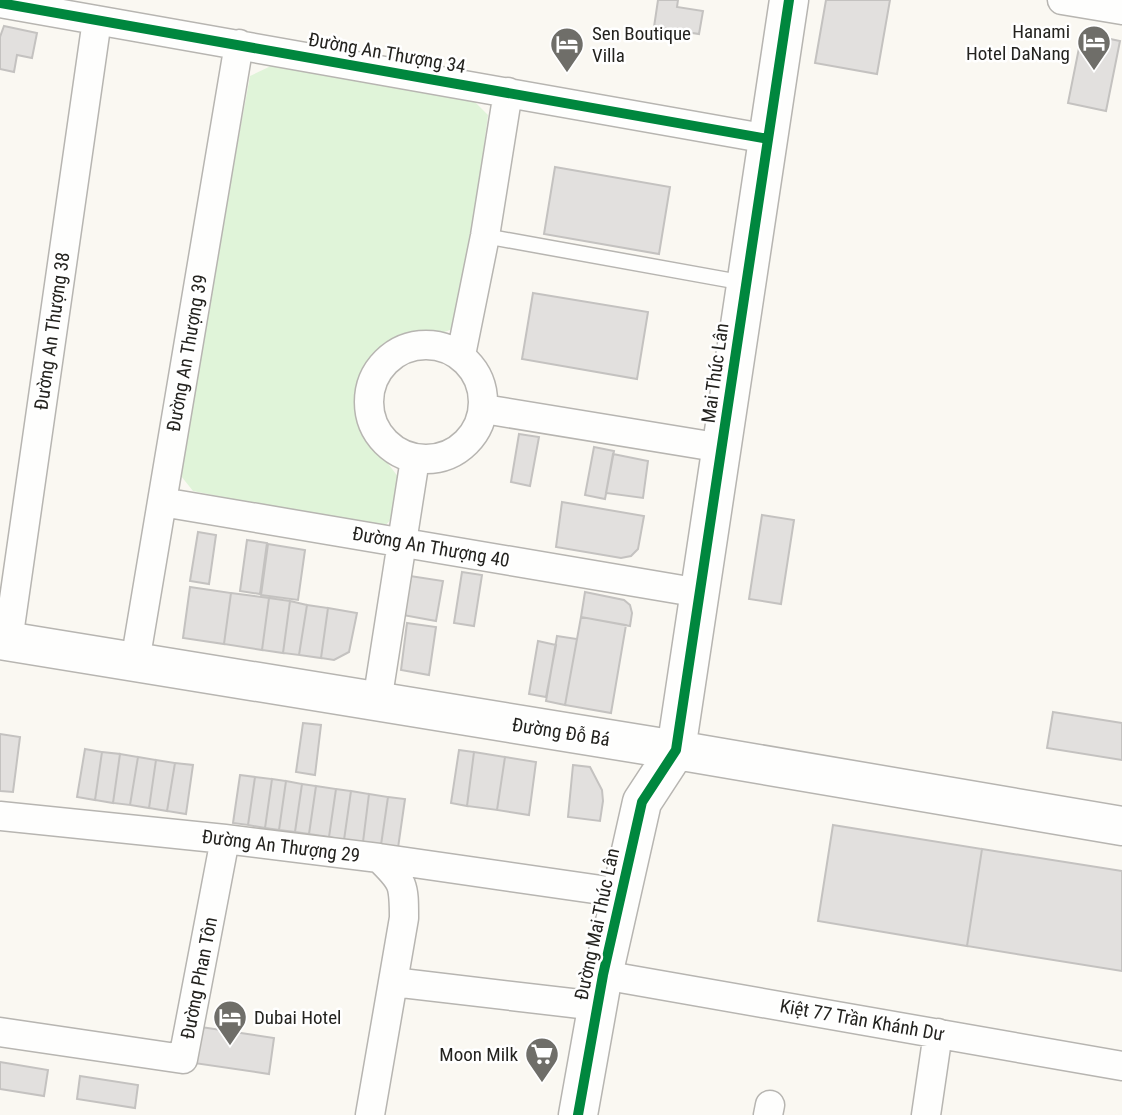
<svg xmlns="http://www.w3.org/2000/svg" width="1122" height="1115" viewBox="0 0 1122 1115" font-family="'Roboto Condensed',sans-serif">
<rect width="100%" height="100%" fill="#faf8f2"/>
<path fill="#e0f4d9" d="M 271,66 L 475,102 L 488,115 L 461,326 L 436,335 L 405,336 L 381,349 L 363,378 L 356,409 L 364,432 L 399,478 L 396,514 L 382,529 L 193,491 L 177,471 L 250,76 Z"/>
<path fill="#e2e0de" stroke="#c4c2c0" stroke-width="2" d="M 658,0 L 678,0 L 677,7 L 703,11 L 699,34 L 654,27 Z
M 826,0 L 890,0 L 877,74 L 815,63 Z
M 4,26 L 37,33 L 32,58 L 17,55 L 14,72 L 0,69 L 0,37 Z
M 1082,33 L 1120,41 L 1106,111 L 1068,103 Z
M 555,167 L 670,187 L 659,254 L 544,234 Z
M 533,293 L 648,312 L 637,379 L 522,359 Z
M 519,434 L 539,437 L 530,486 L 511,482 Z
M 594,447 L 614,451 L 605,499 L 585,495 Z
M 613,454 L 648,461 L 643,498 L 606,493 Z
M 562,502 L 644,516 L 638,549 L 631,556 L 621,558 L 556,547 Z
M 762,515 L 794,520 L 781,604 L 749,599 Z
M 198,532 L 216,535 L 209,584 L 190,581 Z
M 247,540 L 267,543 L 260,594 L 240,591 Z
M 268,544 L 305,550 L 298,600 L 261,595 Z
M 462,572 L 482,575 L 474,626 L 454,623 Z
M 410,576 L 443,581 L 436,621 L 403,615 Z
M 190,587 L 231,593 L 224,644 L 183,638 Z
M 585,592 L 624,600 L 630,605 L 632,613 L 630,626 L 581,617 Z
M 231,593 L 269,598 L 262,650 L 224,644 Z
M 269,598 L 290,601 L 283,653 L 262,650 Z
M 290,601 L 307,605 L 299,655 L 283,653 Z
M 307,605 L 328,608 L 321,658 L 299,655 Z
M 328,608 L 357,613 L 349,652 L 334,660 L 321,658 Z
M 581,617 L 626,625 L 611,713 L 565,705 Z
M 407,623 L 436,627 L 429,675 L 401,670 Z
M 557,636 L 577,639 L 565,705 L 546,701 Z
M 538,641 L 556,645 L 546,697 L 529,694 Z
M 1053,712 L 1122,723 L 1122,760 L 1047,748 Z
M 303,723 L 321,725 L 315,775 L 296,772 Z
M 0,734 L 20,737 L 13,792 L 0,791 Z
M 85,749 L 102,752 L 95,800 L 77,797 Z
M 459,750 L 474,752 L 467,806 L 451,803 Z
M 102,752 L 120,754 L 113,803 L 95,800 Z
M 474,752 L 505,757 L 497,810 L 467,806 Z
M 120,754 L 138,757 L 130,805 L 113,803 Z
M 138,757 L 156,760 L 149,808 L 130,805 Z
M 505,757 L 536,762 L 529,815 L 497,810 Z
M 156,760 L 175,763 L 167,811 L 149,808 Z
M 175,763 L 193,765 L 186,814 L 167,811 Z
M 573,765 L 590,767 L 602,790 L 603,801 L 600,821 L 568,817 Z
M 240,775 L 255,777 L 248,825 L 233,823 Z
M 255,777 L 272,779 L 265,828 L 248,825 Z
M 272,779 L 286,781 L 279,830 L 265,828 Z
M 286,781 L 302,784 L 295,832 L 279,830 Z
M 302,784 L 316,786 L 309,834 L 295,832 Z
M 316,786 L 336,789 L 329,837 L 309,834 Z
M 336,789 L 351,791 L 344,840 L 329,837 Z
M 351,791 L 369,794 L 363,842 L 344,840 Z
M 369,794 L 388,797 L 381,845 L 363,842 Z
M 388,797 L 405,799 L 398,848 L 381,845 Z
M 833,825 L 982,849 L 967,946 L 818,921 Z
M 982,849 L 1122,871 L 1122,971 L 967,946 Z
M 201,1027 L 274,1038 L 269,1074 L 194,1063 Z
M 0,1062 L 48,1070 L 44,1096 L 0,1089 Z
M 80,1076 L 138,1085 L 135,1108 L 77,1099 Z"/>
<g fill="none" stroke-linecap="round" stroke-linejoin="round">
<g stroke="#b7b5b1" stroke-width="17">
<path id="lane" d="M 485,236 L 745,283"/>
</g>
<g stroke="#b7b5b1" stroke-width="31">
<path id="street" d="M 1062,0 L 1122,10
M 0,3 L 768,139
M369 402a57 57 0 1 1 114 0a57 57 0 1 1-114 0Z
M 461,355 L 485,236 L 508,92
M 484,409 L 722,448
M 162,502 L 700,593
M 8,641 L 97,20
M 135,662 L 239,44
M 377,702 L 415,459
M 0,816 L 225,839 L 379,858 C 404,882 404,885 404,918 L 370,1115
M 379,858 L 622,893
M 603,975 L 1122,1066
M 393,982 L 597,1006
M 0,1032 L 183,1059 L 225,839
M 768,1115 L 770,1105
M 926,1115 L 938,1033"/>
</g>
<g stroke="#b7b5b1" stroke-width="41">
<path id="secondary" d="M 0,640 L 676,750 L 1122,826
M 578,1115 L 603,975 L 642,802 L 676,750 L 789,0"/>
</g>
<use href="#lane" stroke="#fefefd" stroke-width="14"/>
<use href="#street" stroke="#fefefd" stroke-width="28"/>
<use href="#secondary" stroke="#fefefd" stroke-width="38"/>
<g stroke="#fff" stroke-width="15">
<path id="cycleway" d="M 0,3 L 768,139
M 578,1115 L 603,975 L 642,802 L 676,750 L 789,0"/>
</g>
<use href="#cycleway" stroke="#00873e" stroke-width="10"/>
</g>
<defs>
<g id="hotel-pin" transform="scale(1.75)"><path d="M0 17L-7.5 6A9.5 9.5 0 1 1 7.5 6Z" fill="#6f6e69" stroke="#fff"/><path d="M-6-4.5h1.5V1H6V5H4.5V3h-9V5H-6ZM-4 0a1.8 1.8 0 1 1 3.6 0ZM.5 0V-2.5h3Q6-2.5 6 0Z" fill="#fff"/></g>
<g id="supermarket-pin" transform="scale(1.75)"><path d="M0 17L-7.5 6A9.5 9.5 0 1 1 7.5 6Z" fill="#6f6e69" stroke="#fff"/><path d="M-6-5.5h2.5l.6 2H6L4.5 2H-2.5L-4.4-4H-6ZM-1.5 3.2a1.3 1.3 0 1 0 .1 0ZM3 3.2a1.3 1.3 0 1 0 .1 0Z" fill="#fff"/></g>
</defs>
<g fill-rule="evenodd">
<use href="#hotel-pin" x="1094" y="42"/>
<use href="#hotel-pin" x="567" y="44"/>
<use href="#hotel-pin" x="230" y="1017"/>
<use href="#supermarket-pin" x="542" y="1054"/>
</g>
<g text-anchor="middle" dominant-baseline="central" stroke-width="5" stroke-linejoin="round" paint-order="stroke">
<g font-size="19" fill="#24231f" stroke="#fff" text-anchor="end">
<text x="1070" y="31">Hanami<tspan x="1070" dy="22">Hotel DaNang</tspan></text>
<text x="592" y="33" text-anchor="start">Sen Boutique<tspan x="592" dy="22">Villa</tspan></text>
<text x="254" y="1017" text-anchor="start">Dubai Hotel</text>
<text x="518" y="1054">Moon Milk</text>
</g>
<g font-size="19" fill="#24231f" stroke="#fff">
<text transform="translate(387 53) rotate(10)">Đường An Thượng 34</text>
<text transform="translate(52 331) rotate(-82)">Đường An Thượng 38</text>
<text transform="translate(187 353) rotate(-80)">Đường An Thượng 39</text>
<text transform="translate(715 373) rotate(-82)">Mai Thúc Lân</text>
<text transform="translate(431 547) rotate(10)">Đường An Thượng 40</text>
<text transform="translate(561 732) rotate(9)">Đường Đỗ Bá</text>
<text transform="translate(281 846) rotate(7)">Đường An Thượng 29</text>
<text transform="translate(597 924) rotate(-78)">Đường Mai Thúc Lân</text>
<text transform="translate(199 978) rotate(-79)">Đường Phan Tôn</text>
<text transform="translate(862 1020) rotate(10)">Kiệt 77 Trần Khánh Dư</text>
</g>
</g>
</svg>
